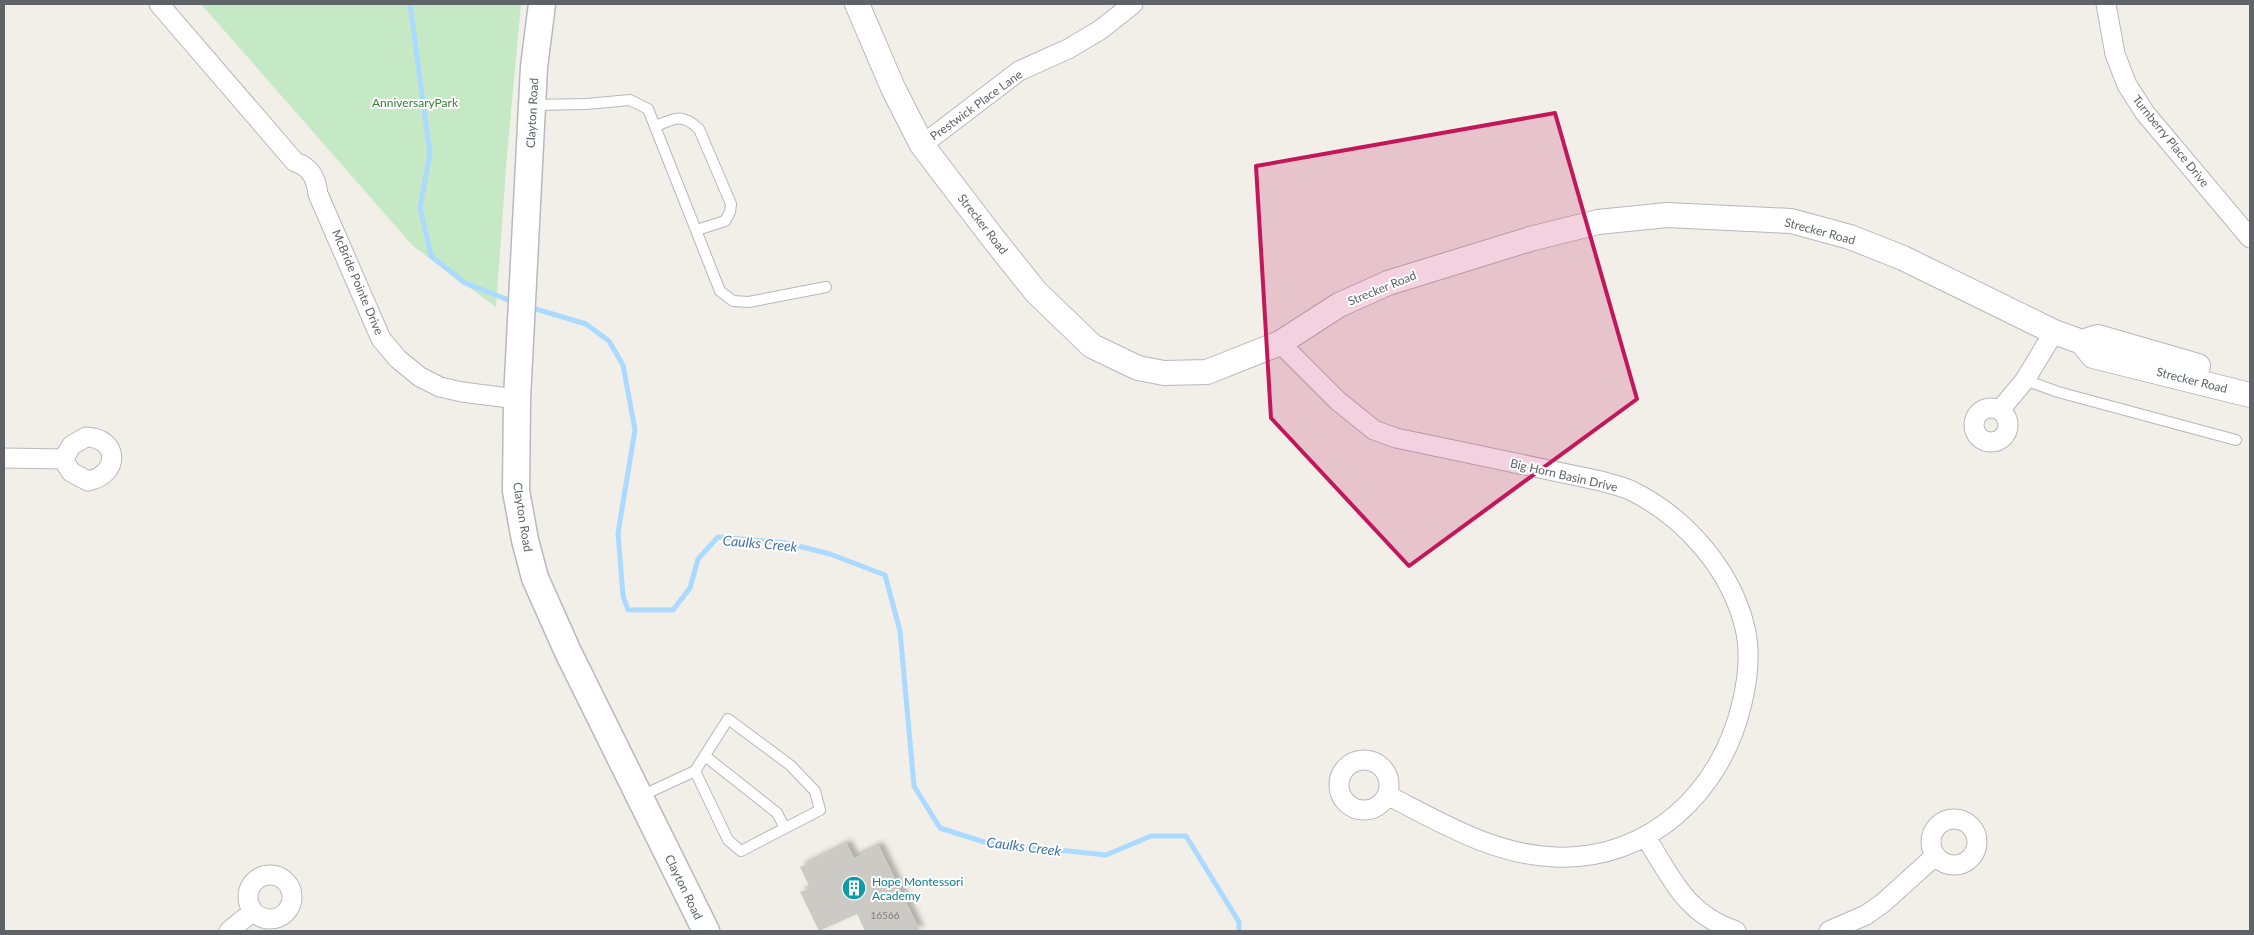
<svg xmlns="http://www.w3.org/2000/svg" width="2254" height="935" viewBox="0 0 2254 935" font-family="Lato,sans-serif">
<defs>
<filter id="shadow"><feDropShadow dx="4.5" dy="-4.5" stdDeviation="2.5" flood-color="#0004"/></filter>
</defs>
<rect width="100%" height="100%" fill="#f1efe8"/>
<path fill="#c5e8c5" d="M 201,4 L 521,4 L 507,155 L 496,307 L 413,246 Z"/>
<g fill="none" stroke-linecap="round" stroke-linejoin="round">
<path stroke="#aadaff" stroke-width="5" d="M 410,4 L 430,154 L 420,207 L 431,256 L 465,283 L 514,302
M 529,307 L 586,324 L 609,341 L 623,365 L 635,430 L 618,533 L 623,596 L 628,610 L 673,610 L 690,588 L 698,559 L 718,537 L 786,543 L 830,554 L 885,575 L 900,631 L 914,786 L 940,828 L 984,842 L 1106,855 L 1151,836 L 1186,836 L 1239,922 L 1239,931"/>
</g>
<path fill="#cccac5" filter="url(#shadow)" d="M 847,844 L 854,858 L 879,846 L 920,931 L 865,931 L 857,914 L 819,931 L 800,892 L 810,888 L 800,867 Z"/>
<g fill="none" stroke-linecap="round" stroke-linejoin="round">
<g stroke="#b5b8bc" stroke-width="12">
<path id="service" d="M 533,105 L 586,104 L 630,100 L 648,109 L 720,291 L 733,301 L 749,302 L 826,287
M 656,126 C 675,118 682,113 699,129 L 731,204 L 730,212 L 725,221 L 697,230
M 2025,380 L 2058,392 L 2236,440
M 705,756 L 777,813 L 785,828
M 641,796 L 695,771 L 728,840 L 741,851 L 820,810 L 815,791 L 790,765 L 728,719 L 695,771"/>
</g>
<g stroke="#b5b8bc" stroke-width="21">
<path id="minor" d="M 159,4 L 295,162 C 311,167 316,178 318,194 L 381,339 L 398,359 L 420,377 L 440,387 L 462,392 L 517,399
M 2106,4 L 2115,54 L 2127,85 L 2145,113 L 2250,238
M 922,145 L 1019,71 L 1068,49 L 1100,30 L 1133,4
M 1280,343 L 1338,401 L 1374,430 L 1396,438 L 1601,481 C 1610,484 1621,486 1630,490 C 1684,516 1731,569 1745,628 C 1751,653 1748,678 1742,703 C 1722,791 1650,861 1555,857 C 1494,855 1440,822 1387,795
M1974 425a17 17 0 1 1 34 0a17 17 0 1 1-34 0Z
M 2000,410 L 2025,380 L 2054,332
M 86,437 C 119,438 121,474 88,481 L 71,472 L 63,459 L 72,445 Z
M 4,458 L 63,459
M1339 785a25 25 0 1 1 50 0a25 25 0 1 1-50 0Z
M1931 842a23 23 0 1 1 46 0a23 23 0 1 1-46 0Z
M 1645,836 C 1672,878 1685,914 1736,931
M248 897a22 22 0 1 1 44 0a22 22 0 1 1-44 0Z
M 229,931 L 252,912
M 1829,931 L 1866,915 L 1883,903 L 1935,856"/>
</g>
<g stroke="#b5b8bc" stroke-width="26">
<path id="tertiary" d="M 857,4 L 893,88 L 922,145 L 992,237 L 1036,292 L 1092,346 L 1138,368 L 1164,373 L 1207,372 L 1280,343 L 1339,305 L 1388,283 L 1530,239 L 1598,222 L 1667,215 L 1791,221 L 1850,237 L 1903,258 L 2054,332 L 2082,342 L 2093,356 L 2250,395
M 2082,342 L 2098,337 L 2198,366"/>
</g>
<g stroke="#b6babf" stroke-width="29">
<path id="secondary" d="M 542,4 L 534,67 L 517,399 L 516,491 L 525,540 L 535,578 L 568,652 L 706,931"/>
</g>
<use href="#service" stroke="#fff" stroke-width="10"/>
<use href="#minor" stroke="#fff" stroke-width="19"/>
<use href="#tertiary" stroke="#fff" stroke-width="24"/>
<use href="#secondary" stroke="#fff" stroke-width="26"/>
</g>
<path fill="#c2185b" fill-opacity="0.2" stroke="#c2185b" stroke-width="4" stroke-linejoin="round" d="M 1555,113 L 1637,399 L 1409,566 L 1271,418 L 1256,166 Z"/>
<defs>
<g id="building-disc" transform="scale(1.25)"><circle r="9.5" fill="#0f9aa8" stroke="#fff"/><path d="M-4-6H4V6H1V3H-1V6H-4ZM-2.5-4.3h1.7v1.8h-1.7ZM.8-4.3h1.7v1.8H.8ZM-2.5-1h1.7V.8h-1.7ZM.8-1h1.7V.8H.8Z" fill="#fff"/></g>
</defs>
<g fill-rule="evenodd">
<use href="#building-disc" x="854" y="888"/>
</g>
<g text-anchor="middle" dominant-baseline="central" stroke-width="4" stroke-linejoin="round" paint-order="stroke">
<g font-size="10" fill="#7a7d7f">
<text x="885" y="915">16566</text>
</g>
<g font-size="12" fill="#348238" stroke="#fff">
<text x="415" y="102">AnniversaryPark</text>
</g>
<g font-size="12" fill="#5f6368" stroke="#fff">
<text transform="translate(976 105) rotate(-36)">Prestwick Place Lane</text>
<text transform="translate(532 113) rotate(-87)">Clayton Road</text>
<text transform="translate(2171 141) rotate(51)">Turnberry Place Drive</text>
<text transform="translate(983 224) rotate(52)">Strecker Road</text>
<text transform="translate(1820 231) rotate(15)">Strecker Road</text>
<text transform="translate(358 282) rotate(67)">McBride Pointe Drive</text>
<text transform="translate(1382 288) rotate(-22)">Strecker Road</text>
<text transform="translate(2192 380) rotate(14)">Strecker Road</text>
<text transform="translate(1564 475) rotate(13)">Big Horn Basin Drive</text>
<text transform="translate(523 517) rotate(81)">Clayton Road</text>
<text transform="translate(684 887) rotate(64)">Clayton Road</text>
</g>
<g font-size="12" fill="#0d838f" stroke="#fff" text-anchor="start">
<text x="872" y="881">Hope Montessori<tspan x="872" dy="14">Academy</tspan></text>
</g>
<g font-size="14" font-style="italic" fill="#4174aa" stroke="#fff">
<text transform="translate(760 543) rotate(5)">Caulks Creek</text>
<text transform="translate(1024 846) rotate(7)">Caulks Creek</text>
</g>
</g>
<rect width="2254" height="935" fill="none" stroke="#5f6368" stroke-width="10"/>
</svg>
